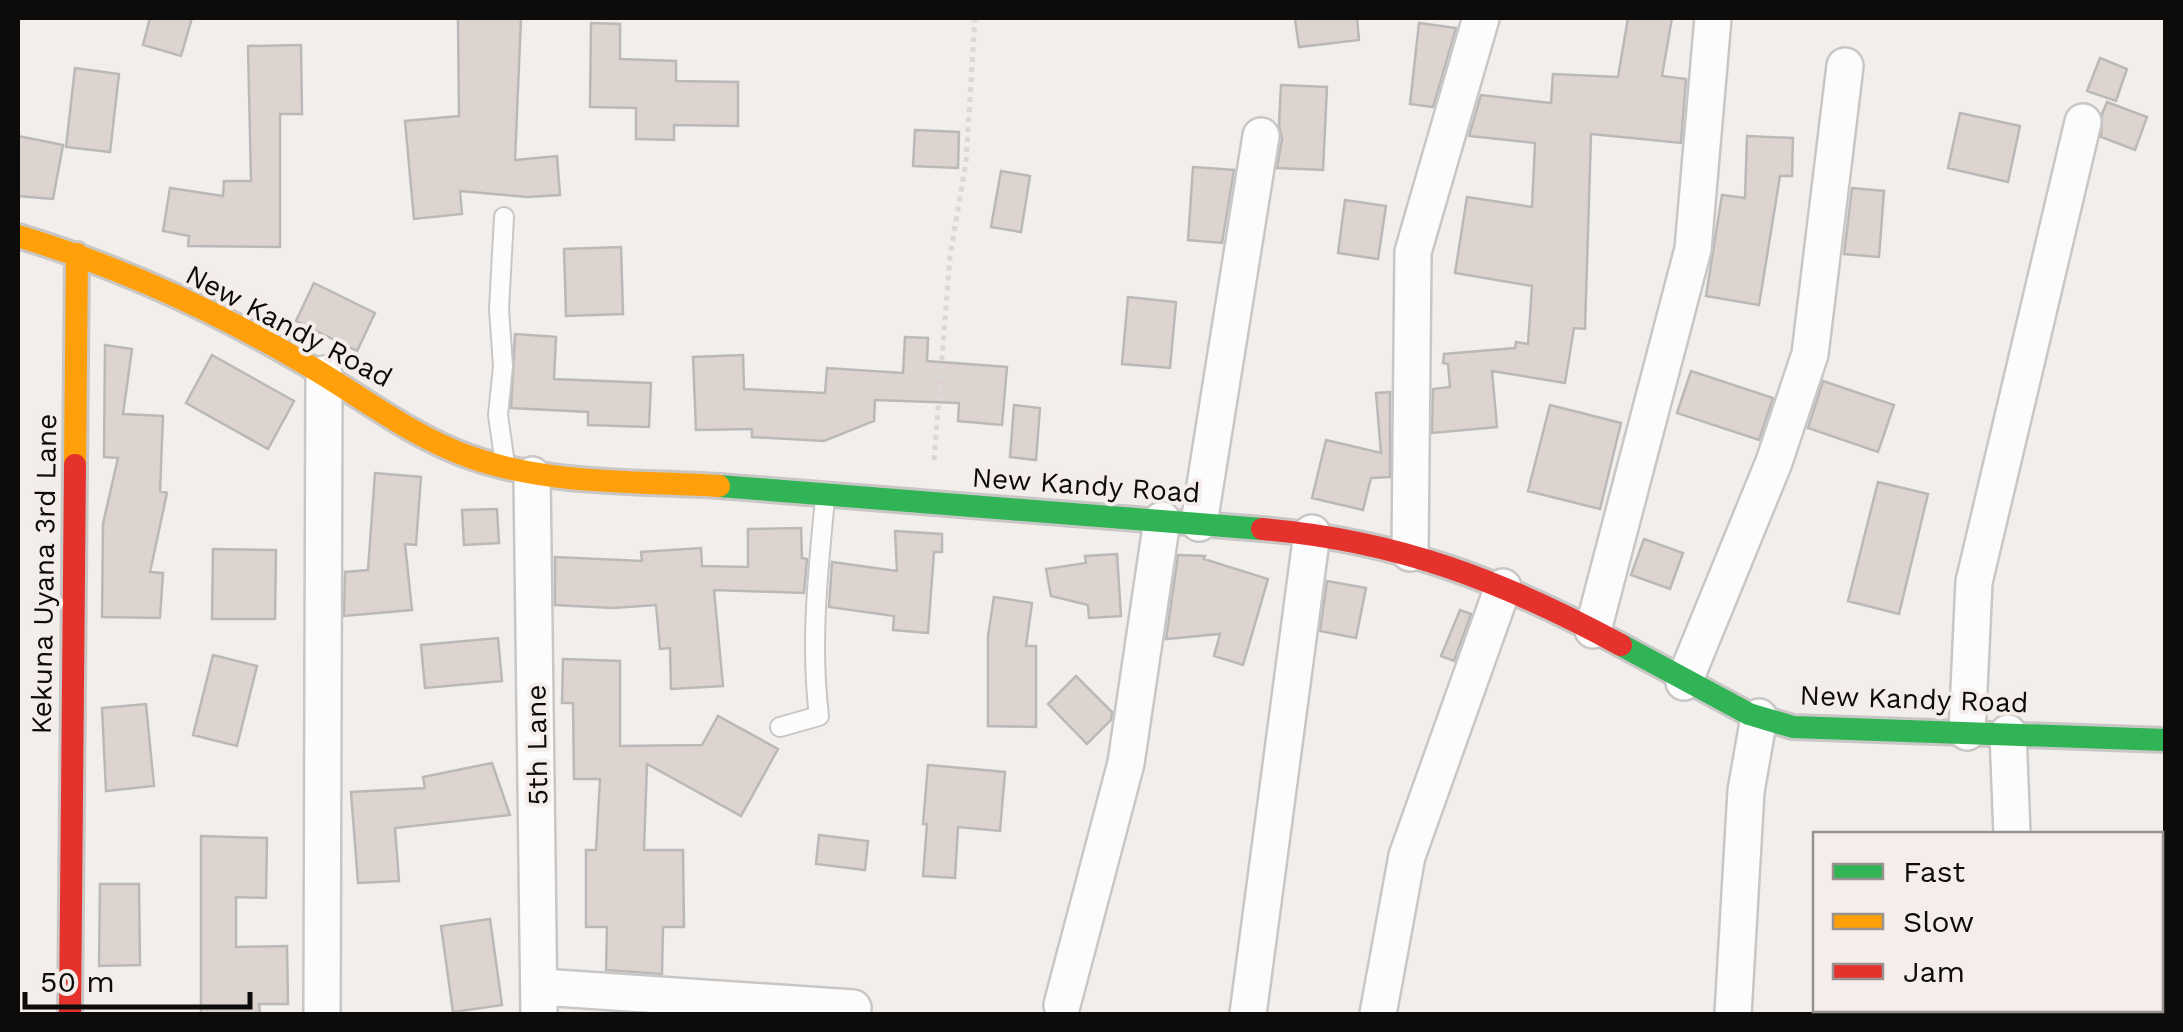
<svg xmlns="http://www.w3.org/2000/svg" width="2183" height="1032" viewBox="0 0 2183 1032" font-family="'Work Sans',sans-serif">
<rect width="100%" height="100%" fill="#f1eeec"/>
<path fill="#ddd4cf" stroke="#bbb9b7" stroke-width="2.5" d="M 150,18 L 192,18 L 181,56 L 143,45 Z
M 458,18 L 521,18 L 515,160 L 557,156 L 560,195 L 527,197 L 460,191 L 462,214 L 414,219 L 405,121 L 459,116 Z
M 1309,18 L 1357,18 L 1359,40 L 1299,47 L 1295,19 Z
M 1628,18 L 1672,18 L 1662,76 L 1686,79 L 1681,143 L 1591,134 L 1585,329 L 1574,328 L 1565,383 L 1492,371 L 1497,427 L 1432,433 L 1433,389 L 1450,387 L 1448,364 L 1443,363 L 1444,354 L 1515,348 L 1516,342 L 1528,344 L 1532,286 L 1455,273 L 1467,197 L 1532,207 L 1535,143 L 1469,136 L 1481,95 L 1551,103 L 1553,74 L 1618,77 Z
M 591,23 L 620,24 L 620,59 L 676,61 L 676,81 L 738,82 L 738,126 L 674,125 L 674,140 L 636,139 L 636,108 L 590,107 Z
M 1419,23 L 1456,28 L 1433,107 L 1410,104 Z
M 301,45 L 302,114 L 280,114 L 280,247 L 188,246 L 189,236 L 163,231 L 170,188 L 223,196 L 224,181 L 251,181 L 248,46 Z
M 2100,58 L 2127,69 L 2116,101 L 2087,91 Z
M 75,68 L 119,74 L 110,152 L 66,147 Z
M 1281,85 L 1327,87 L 1323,170 L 1277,168 L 1282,139 L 1279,125 Z
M 2107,102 L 2147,117 L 2135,150 L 2101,137 L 2102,114 Z
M 1960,113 L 2020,126 L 2008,182 L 1948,168 Z
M 915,130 L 959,132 L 958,168 L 913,166 Z
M 18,136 L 63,145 L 53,199 L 18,196 Z
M 1747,136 L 1793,138 L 1792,176 L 1780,176 L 1759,305 L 1706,296 L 1722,195 L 1745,198 Z
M 1193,167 L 1234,170 L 1222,243 L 1188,240 Z
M 1001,171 L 1030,176 L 1021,232 L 991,227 Z
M 1852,188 L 1884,191 L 1879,257 L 1844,254 Z
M 1345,200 L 1386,206 L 1378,259 L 1338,253 Z
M 621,247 L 623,314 L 566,316 L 564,249 Z
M 314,283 L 375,313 L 357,351 L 296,321 Z
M 1128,297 L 1176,302 L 1170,368 L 1122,364 Z
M 515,334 L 556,337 L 554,379 L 651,383 L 649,427 L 588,425 L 588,412 L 511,408 Z
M 905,337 L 928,338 L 927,361 L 1007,367 L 1002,425 L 958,421 L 959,403 L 875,400 L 874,421 L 824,441 L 752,437 L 752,429 L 696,430 L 693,357 L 743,355 L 744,389 L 825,393 L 827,368 L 903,373 Z
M 105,345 L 132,349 L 123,414 L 163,416 L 160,491 L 167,493 L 150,572 L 163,573 L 160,618 L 102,617 L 103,524 L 118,458 L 104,457 Z
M 212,355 L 294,401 L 268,449 L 186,403 Z
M 1691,371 L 1773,398 L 1759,440 L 1677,413 Z
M 1823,381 L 1894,405 L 1878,452 L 1808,428 Z
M 1390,392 L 1390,477 L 1371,478 L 1363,510 L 1312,498 L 1326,440 L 1381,453 L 1376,393 Z
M 1014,405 L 1040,408 L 1036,460 L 1010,457 Z
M 1550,405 L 1621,423 L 1600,509 L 1528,491 Z
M 375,473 L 421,477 L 416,545 L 405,544 L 412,610 L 344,616 L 345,572 L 368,570 Z
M 1878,482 L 1928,494 L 1899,614 L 1848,601 Z
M 497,509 L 499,543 L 464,545 L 462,510 Z
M 801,528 L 802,558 L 807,559 L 804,593 L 714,590 L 723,686 L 671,689 L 670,648 L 660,649 L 656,605 L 613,608 L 555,605 L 555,557 L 642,561 L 641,552 L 701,548 L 702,566 L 748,567 L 748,529 Z
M 895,531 L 942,534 L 942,552 L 934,552 L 928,633 L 893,630 L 894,616 L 829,607 L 832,562 L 897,571 Z
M 1644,539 L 1683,553 L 1670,589 L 1631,575 Z
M 213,549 L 276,550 L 275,619 L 212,619 Z
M 1117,554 L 1121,616 L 1089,618 L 1088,605 L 1051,596 L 1046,569 L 1086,563 L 1085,556 Z
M 1178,555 L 1205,556 L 1204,559 L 1268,579 L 1243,665 L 1214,656 L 1220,634 L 1166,639 Z
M 1327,581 L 1366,588 L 1356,638 L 1320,631 Z
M 994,597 L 1032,603 L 1026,646 L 1036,646 L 1036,727 L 988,726 L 988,636 Z
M 1460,610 L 1471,614 L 1454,661 L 1441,656 Z
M 498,638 L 502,681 L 425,688 L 421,645 Z
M 213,655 L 257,666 L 237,746 L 193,735 Z
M 563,659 L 620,661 L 620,746 L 702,745 L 718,716 L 778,749 L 741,816 L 647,764 L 644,850 L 683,850 L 684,927 L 663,927 L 662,974 L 606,970 L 607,927 L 586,927 L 586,850 L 596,850 L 600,779 L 574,779 L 573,703 L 562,703 Z
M 1076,676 L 1112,712 L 1111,720 L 1087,744 L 1048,704 Z
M 146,704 L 154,786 L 106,791 L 102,708 Z
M 492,763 L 510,815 L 395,828 L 399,881 L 358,883 L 351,792 L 425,788 L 423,777 Z
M 928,765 L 1005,772 L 1000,831 L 958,827 L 955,878 L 923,876 L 927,824 L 923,824 Z
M 819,835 L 868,841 L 865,870 L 816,864 Z
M 201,836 L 267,838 L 266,898 L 236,897 L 236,947 L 287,946 L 288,1004 L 259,1004 L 260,1014 L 201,1014 Z
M 100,884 L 139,884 L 140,965 L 99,966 Z
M 490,919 L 502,1005 L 453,1012 L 441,926 Z"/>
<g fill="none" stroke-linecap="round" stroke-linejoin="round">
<g stroke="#c9c7c5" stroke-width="22">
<path id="lane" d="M 504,457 L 498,415 L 503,366 L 499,309 L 504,217
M 780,727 L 819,716 C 810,644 818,571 825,499"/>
</g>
<g stroke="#c9c7c5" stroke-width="40">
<path id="street" d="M 532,475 L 539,1014
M 1199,523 L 1261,136
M 1410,553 L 1413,252 L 1481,18
M 1593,630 L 1693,249 L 1713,18
M 1684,682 L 1774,462 L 1810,354 L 1845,66
M 1967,732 L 1974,582 L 2083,122
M 2008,733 L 2012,834
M 541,987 L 853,1008
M 1062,1005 L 1126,763 L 1162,520
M 2025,1010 L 2026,1014
M 322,1014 L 324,374
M 1248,1014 L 1312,533
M 1378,1014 L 1407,856 L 1503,587
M 1733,1014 L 1746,791 L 1759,717"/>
</g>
<g stroke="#c9c7c5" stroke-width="28">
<path id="fast" d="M 719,486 L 1262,529
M 1621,645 L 1749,714 L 1793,727 L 2166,740"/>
</g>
<g stroke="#c9c7c5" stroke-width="28">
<path id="slow" d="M 18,236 C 117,266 214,310 304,363 C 358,394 410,436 470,457 C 549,485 636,481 719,486
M 75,465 L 77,254"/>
</g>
<g stroke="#c9c7c5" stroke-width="28">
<path id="jam" d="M 1262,529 C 1397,540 1503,581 1621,645
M 70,1014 L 75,465"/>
</g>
<path stroke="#dad9d8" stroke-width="5" stroke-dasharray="5 5" stroke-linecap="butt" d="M 934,460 L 950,256 L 966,162 L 975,18"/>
<use href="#lane" stroke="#fdfcfc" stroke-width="18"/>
<use href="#street" stroke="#fdfcfc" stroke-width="35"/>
<use href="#fast" stroke="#30b455" stroke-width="22"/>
<use href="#slow" stroke="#ff9f0a" stroke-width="22"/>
<use href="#jam" stroke="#e5322d" stroke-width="22"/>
</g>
<g text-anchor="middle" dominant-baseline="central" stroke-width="8" stroke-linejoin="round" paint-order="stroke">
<g font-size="28" fill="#0e0c0a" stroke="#f4ede9">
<text transform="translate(289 326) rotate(28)">New Kandy Road</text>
<text transform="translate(1086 485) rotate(4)">New Kandy Road</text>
<text transform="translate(44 574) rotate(-89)">Kekuna Uyana 3rd Lane</text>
<text transform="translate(1914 699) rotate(2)">New Kandy Road</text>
<text transform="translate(537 745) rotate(-91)">5th Lane</text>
</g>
</g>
<rect width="2183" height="1032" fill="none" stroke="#0e0c0a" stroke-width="40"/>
<rect x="1813" y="832" width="350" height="180" fill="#f4ede9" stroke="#989390" stroke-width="2.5"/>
<rect x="1833" y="864" width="50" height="15" fill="#30b455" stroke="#989390" stroke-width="2.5"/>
<text x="1903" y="882" font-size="30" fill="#0e0c0a">Fast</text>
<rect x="1833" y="914" width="50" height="15" fill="#ff9f0a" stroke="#989390" stroke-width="2.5"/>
<text x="1903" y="932" font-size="30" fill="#0e0c0a">Slow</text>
<rect x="1833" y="964" width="50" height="15" fill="#e5322d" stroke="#989390" stroke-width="2.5"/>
<text x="1903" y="982" font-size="30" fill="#0e0c0a">Jam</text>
<path d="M25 992v15h225v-15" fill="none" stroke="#0e0c0a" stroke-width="5"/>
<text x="40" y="992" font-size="30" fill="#0e0c0a" stroke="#f4ede9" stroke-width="8" paint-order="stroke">50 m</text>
</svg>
